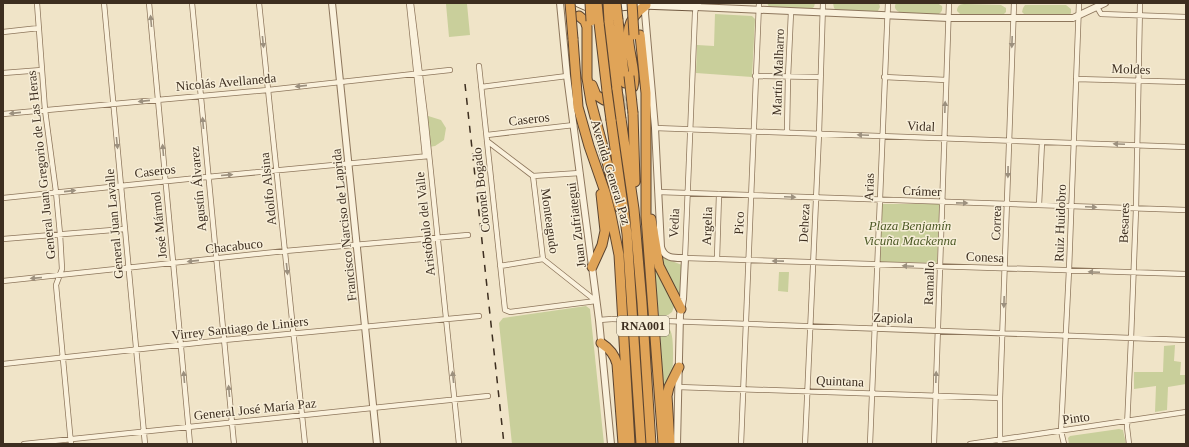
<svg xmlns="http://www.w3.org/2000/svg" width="1189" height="447" viewBox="0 0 1189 447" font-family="Georgia,serif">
<rect width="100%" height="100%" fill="#f0e4c8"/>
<path fill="#c9cf9b" d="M 767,3 L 815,3 L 814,7 L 811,9 L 769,7 Z
M 833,3 L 879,3 L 880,7 L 878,11 L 874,12 L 837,11 L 834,8 Z
M 896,3 L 937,3 L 942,6 C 943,11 941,14 936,15 C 927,14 888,18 896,3 Z
M 446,4 L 467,4 L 470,35 L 449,37 Z
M 964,4 L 1001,5 L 1006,8 L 1006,12 L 1002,16 L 961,15 L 957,11 C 957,7 959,4 964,4 Z
M 1025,5 L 1066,5 L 1071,9 L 1071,13 L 1069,16 L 1026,16 L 1022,12 L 1023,8 Z
M 715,14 L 752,16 L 755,19 L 752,77 L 696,73 L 697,45 L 714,46 Z
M 425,115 L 441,120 L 446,128 L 444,140 L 435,146 L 429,147 Z
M 882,204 L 940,204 L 937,263 L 880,262 Z
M 649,228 L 675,304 L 672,312 L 668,315 L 659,316 Z
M 658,252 L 664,258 L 682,265 L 680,296 L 679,298 L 672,286 Z
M 779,272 L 789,272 L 788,292 L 778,291 Z
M 586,306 L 590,309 L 604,444 L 512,444 L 499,323 L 503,318 Z
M 660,325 C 664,326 668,326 670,330 C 678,342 668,425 666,444 Z
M 1175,345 L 1174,361 L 1181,362 L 1180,375 L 1186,375 L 1186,384 L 1168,387 L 1167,410 L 1155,412 L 1156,386 L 1134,389 L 1134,372 L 1163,372 L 1164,346 Z
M 1119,429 L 1123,430 L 1126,444 L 1069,444 L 1068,438 L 1070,436 Z"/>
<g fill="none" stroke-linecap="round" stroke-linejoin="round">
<path stroke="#ccc0a6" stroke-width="9" stroke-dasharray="9 4.5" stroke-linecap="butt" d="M 604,100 C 616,104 627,98 633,87
M 605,107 C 617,110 627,107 634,97"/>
<g stroke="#8d765c" stroke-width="6">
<path id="minor" d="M 37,3 L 45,110 L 56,192 L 60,234 L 62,269 L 56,285 L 71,444
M 104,3 L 145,444
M 149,3 L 190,444
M 192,3 L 234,444
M 259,3 L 305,444
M 409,3 L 425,156
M 411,3 L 425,115 L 459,444
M 696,7 L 695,13 L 685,258 L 1186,274
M 1097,7 L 1101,14 L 1186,17
M 3,32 L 39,28
M 479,66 L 505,310 L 510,312 L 596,301
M 3,73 L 42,70
M 755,76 L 820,77
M 884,77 L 946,80
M 1076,79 L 1186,82
M 481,87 L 567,76
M 3,114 L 268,90 L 450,70
M 655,128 L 1186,147
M 787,132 L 788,77 L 791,12
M 487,135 L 574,125
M 487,141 L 533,176 L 543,259 L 596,301
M 533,176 L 580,173
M 658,192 L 1186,210
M 3,198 L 207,177 L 429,156
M 1039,205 L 1042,142
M 3,239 L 125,229
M 717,259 L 719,194
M 500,266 L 543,259
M 3,281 L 285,251 L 468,235
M 599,320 L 612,319
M 665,321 L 1186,340
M 3,364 L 224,340 L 479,316
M 678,387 L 1000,398
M 24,444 L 488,396
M 741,444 L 759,3
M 805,444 L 819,133 L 823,3
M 870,444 L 888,3
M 934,444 L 949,3
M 970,444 L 1186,412
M 1000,444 L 1000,398 L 1014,3
M 1064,444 L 1061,431 L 1069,270 L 1079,3
M 1129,444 L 1127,427 L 1131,339 L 1136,209 L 1140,3"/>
</g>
<g stroke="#8d765c" stroke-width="8">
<path id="tertiary" d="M 332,3 L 377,444
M 560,3 L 567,76 L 599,320 L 611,444
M 646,5 L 645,13 L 655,128 L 661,247 C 664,259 675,258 685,258 L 683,299 L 680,315 L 677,444
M 696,7 L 949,18 L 1073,18 L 1105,3"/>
</g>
<g stroke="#6f573f" stroke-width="9">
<path id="secondary" d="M 578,3 L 587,7
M 619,7 L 641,5 L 696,7 L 698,3"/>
</g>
<g stroke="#5b4430" stroke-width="11">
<path id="motorway" d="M 579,16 L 585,21 L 587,27 L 587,78 L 591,102 L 619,207
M 618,20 L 625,83
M 609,21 L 617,89
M 599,23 L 607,91
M 640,35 L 646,93 L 646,217 L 663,444
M 573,39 L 578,107 L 589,146 L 605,192 L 611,215 L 619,255 L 630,444
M 592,85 L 596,95 L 604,100
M 633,87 C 635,81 634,75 633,68 C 629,40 620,24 646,5
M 633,113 L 635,182
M 621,119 L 634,209 L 642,303 L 651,444
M 611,120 L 627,234 L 641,444
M 651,219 L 659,266 L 681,309
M 592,267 L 602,245 L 605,231 L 601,194
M 601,343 C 609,348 615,356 617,364 L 623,444
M 670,444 L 667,396 L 669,387 L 679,367"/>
</g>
<use href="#minor" stroke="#faf1dc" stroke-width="4.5"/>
<use href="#tertiary" stroke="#faf1dc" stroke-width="6"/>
<use href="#secondary" stroke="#faf1dc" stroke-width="7"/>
<use href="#motorway" stroke="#e0a458" stroke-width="9"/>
<path stroke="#3d2e20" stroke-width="1.5" stroke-dasharray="7 7" stroke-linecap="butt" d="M 465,84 L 504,444"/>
<g stroke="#8d765c" stroke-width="6" stroke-linecap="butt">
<path id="minor-bridge" d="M 612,319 L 665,321"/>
</g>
<g stroke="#5b4430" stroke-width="11" stroke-linecap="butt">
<path id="motorway-bridge" d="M 570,3 L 573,39
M 590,3 L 591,21
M 597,3 L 599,23
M 608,3 L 609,21
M 616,3 L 618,20
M 632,3 L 634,35
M 629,76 L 633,113
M 617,89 L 621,119
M 607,91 L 611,120"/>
</g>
<use href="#minor-bridge" stroke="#faf1dc" stroke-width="4.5"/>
<use href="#motorway-bridge" stroke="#e0a458" stroke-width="9"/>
</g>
<defs><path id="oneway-solid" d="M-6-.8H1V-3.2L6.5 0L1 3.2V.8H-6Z"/></defs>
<g fill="#9c907e">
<use href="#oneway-solid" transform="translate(151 21) rotate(-95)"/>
<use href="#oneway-solid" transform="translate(263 42) rotate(84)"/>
<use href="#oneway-solid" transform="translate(1012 42) rotate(92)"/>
<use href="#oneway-solid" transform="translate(301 86) rotate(174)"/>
<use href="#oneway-solid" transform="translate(144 101) rotate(174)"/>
<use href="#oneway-solid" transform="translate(945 107) rotate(-88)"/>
<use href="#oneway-solid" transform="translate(15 113) rotate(174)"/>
<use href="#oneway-solid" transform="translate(203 123) rotate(-95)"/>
<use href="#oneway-solid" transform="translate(863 135) rotate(-178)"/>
<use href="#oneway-solid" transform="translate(117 143) rotate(84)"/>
<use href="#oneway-solid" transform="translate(1119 144) rotate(-178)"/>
<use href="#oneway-solid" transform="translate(163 150) rotate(-95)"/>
<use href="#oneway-solid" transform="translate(1008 172) rotate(91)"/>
<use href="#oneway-solid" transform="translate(227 175) rotate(-5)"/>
<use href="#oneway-solid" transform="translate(70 191) rotate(-6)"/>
<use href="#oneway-solid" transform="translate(790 197) rotate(2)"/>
<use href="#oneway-solid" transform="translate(962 203) rotate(1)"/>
<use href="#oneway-solid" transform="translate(1091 207) rotate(2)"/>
<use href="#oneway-solid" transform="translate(193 261) rotate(174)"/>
<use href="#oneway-solid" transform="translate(778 261) rotate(-179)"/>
<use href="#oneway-solid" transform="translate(908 266) rotate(-178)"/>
<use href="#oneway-solid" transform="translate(287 269) rotate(84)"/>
<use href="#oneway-solid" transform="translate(1094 272) rotate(-178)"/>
<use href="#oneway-solid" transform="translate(36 278) rotate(175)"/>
<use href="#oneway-solid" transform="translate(1004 302) rotate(92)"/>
<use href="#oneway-solid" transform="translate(184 377) rotate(-95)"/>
<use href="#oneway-solid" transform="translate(453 377) rotate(-96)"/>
<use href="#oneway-solid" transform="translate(936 377) rotate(-88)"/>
<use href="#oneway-solid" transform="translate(229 391) rotate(-95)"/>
</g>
<g text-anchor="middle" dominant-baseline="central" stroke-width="3" stroke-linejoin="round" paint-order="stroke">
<rect fill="#f7eed8" stroke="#756857" stroke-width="1" x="617" y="316" width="52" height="20" rx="3"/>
<g font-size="12" font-weight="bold" fill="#3d2e20">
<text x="643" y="326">RNA001</text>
</g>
<g font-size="13" fill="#3d2e20" stroke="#f7eed8">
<text transform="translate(1131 69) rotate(2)">Moldes</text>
<text transform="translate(778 72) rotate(-88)">Martín Malharro</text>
<text transform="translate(226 82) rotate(-5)">Nicolás Avellaneda</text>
<text transform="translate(529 119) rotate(-6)">Caseros</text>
<text transform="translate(921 126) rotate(3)">Vidal</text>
<text transform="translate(41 165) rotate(-96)">General Juan Gregorio de Las Heras</text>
<text transform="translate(155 171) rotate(-6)">Caseros</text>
<text transform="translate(611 172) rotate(73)">Avenida General Paz</text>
<text transform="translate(869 187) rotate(-88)">Arias</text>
<text transform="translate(198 189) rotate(-95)">Agustín Álvarez</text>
<text transform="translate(268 189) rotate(-96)">Adolfo Alsina</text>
<text transform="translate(481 190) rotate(-96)">Coronel Bogado</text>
<text transform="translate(922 191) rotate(2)">Crámer</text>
<text transform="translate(550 221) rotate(82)">Monteagudo</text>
<text transform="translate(674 223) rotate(-87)">Vedia</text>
<text transform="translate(739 223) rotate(-88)">Pico</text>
<text transform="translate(804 223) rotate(-87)">Deheza</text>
<text transform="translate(996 223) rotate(-88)">Correa</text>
<text transform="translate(1060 223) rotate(-88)">Ruiz Huidobro</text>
<text transform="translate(1124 223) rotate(-88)">Besares</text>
<text transform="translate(114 224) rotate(-95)">General Juan Lavalle</text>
<text transform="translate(425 224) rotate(-96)">Aristóbulo del Valle</text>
<text transform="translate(159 225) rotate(-96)">José Mármol</text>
<text transform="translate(344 225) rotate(-96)">Francisco Narciso de Laprida</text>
<text transform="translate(576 225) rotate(-97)">Juan Zufriategui</text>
<text transform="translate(707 226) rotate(-88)">Argelia</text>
<text transform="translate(234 246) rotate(-6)">Chacabuco</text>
<text transform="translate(985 257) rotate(2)">Conesa</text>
<text transform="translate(929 283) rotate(-88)">Ramallo</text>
<text transform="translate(893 318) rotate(2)">Zapiola</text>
<text transform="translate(240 328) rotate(-6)">Virrey Santiago de Liniers</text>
<text transform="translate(840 381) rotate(2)">Quintana</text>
<text transform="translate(255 409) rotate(-6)">General José María Paz</text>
<text transform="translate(1076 418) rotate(-8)">Pinto</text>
</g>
<g font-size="13" font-style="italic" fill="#4d5a26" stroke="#f7eed8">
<text x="910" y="225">Plaza Benjamín<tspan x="910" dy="15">Vicuña Mackenna</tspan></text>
</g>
</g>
<rect width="1189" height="447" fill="none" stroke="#3d2e20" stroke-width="8"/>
</svg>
